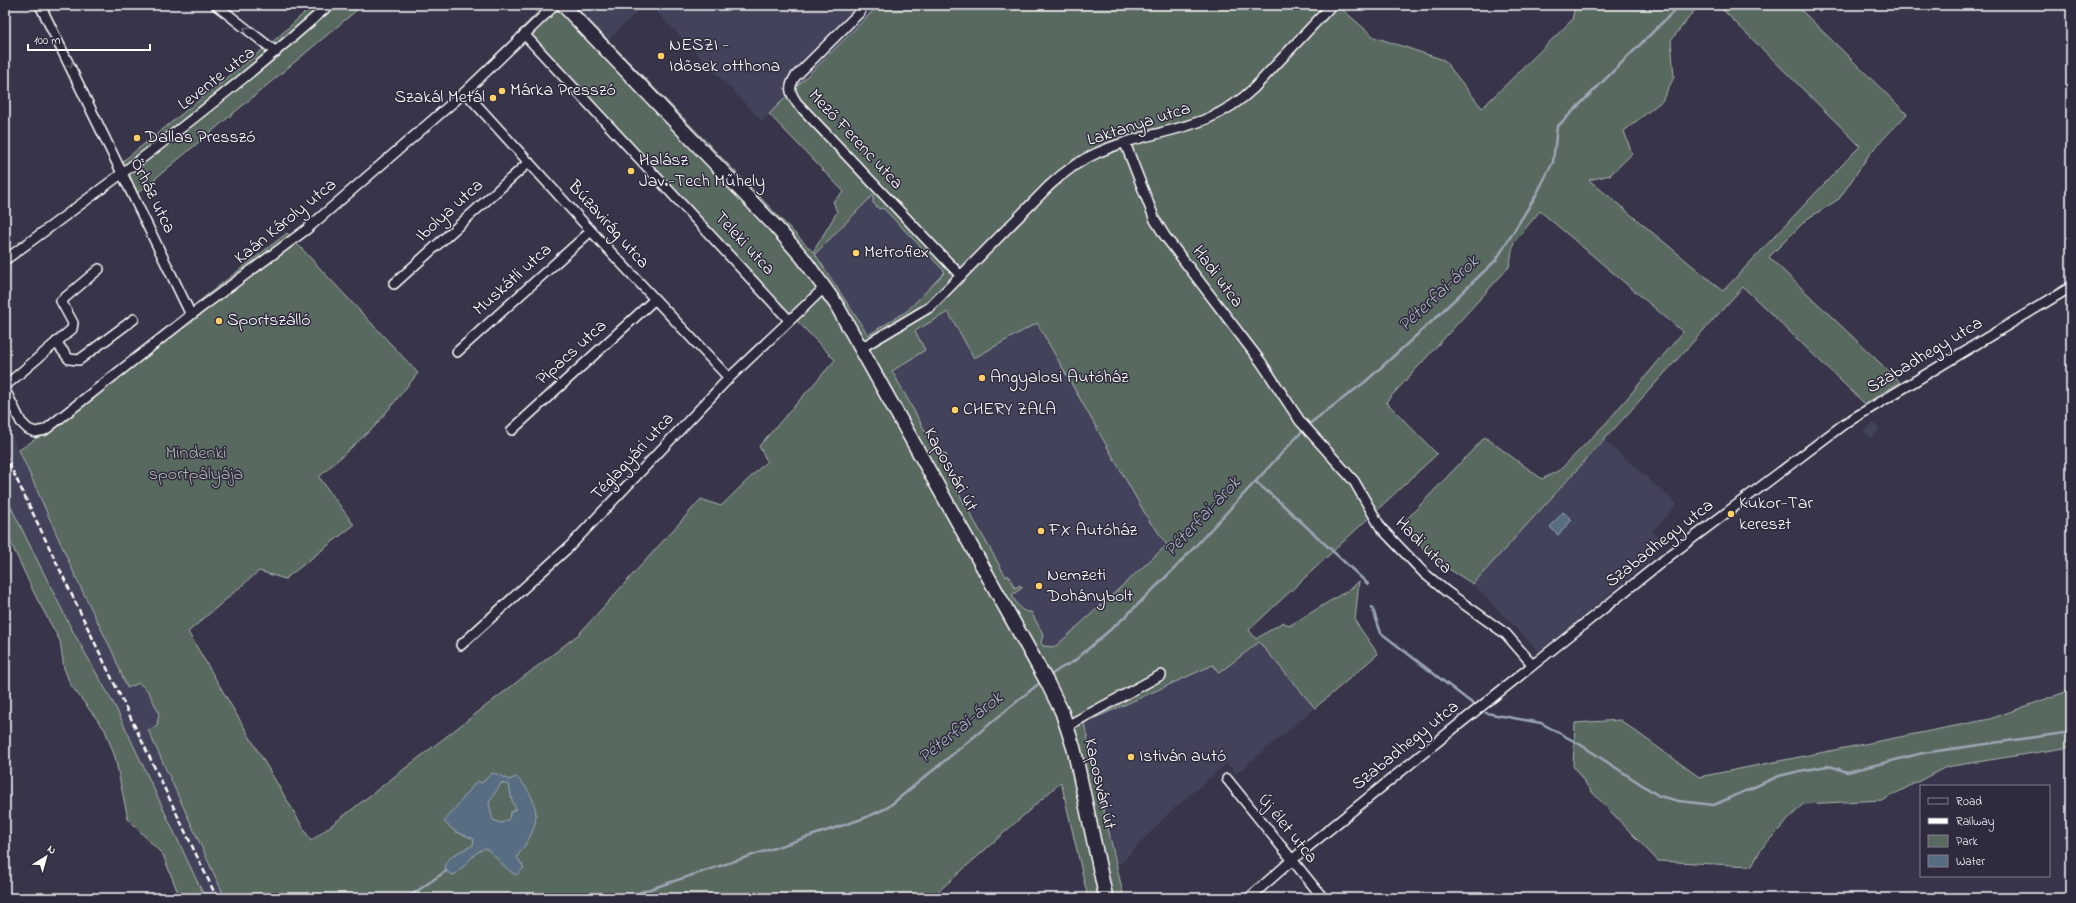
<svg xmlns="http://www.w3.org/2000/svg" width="2076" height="903" viewBox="0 0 2076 903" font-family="'Indie Flower',sans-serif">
<rect width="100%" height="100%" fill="#38354a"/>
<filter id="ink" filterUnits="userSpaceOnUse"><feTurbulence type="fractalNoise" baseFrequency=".025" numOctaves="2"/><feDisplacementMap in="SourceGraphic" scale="8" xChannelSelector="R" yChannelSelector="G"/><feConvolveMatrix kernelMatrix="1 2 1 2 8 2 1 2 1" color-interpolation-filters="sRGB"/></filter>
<g filter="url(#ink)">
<path fill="#43435a" d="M 574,5 L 644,5 L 608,40 Z
M 650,5 L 874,5 L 876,8 L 762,121 Z
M 873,194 L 879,209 L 883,208 L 945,272 L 907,311 L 868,335 L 815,254 Z
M 948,312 L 974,358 L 1037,323 L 1151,524 L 1154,526 L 1167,545 L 1055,647 L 1043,647 L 1041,638 L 1028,612 L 1016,605 L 1012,595 L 1022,588 L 1020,585 L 1015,588 L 1008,576 L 1006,577 L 940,459 L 947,455 L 934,447 L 892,371 L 924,350 L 914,331 Z
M 5,421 L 77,580 L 113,653 L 127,688 L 139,682 L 148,691 L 159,713 L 157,726 L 148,731 L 225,898 L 205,898 L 115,706 L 71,628 L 20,530 L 5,495 Z
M 1874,423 L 1880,430 L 1871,438 L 1864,431 Z
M 1604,440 L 1677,504 L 1652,532 L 1662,540 L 1653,557 L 1540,653 L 1473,584 Z
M 1259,641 L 1315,708 L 1236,774 L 1227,763 L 1169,813 L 1122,862 L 1117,865 L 1084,723 L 1213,665 L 1219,673 Z
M 1045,733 L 1046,743 L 1036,745 L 1035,735 Z"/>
<path fill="#596960" stroke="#acb4b0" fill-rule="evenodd" d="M 313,5 L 363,5 L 138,193 L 123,161 L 277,38 Z
M 532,5 L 574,5 L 813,252 L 837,212 L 833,201 L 844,192 L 769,114 L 876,8 L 874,5 L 1348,5 L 1343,10 L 1374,37 L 1444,60 L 1482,108 L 1572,20 L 1575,5 L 1699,5 L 1671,40 L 1674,77 L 1662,101 L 1624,131 L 1632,154 L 1610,175 L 1589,180 L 1723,291 L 1860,146 L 1724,11 L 1714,5 L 1796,5 L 1907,114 L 1871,152 L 1839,199 L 1807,219 L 1769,257 L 1900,382 L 1865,404 L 1743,287 L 1473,584 L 1428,556 L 1404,522 L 1485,437 L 1542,479 L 1560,470 L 1607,422 L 1683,332 L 1540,211 L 1514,242 L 1509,267 L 1386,402 L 1437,454 L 1249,630 L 1256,639 L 1283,622 L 1289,626 L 1353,587 L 1359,581 L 1355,621 L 1378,654 L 1315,708 L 1259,642 L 1219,673 L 1213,665 L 1084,723 L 1124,898 L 1088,898 L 1061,782 L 931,898 L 225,898 L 148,730 L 157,726 L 159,713 L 148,691 L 139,683 L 127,688 L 113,653 L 77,580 L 19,450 L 37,438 L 180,316 L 287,233 L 418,373 L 375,426 L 319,477 L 354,525 L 285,579 L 259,571 L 188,632 L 311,841 L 579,634 L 701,499 L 721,506 L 767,461 L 759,446 L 835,360 L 517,33 L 538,12 ZM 873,195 L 873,203 L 879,209 L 883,208 L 945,272 L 907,311 L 868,335 L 815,254 ZM 948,312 L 974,358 L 1037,323 L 1151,524 L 1154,526 L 1167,545 L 1055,647 L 1043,646 L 1041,643 L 1043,634 L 1031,612 C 1021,613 1016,603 1012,595 L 1022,588 L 1020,585 L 1015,588 L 1008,575 L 1006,577 L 940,460 L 947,455 L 934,447 L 892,371 L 925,350 L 915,331 Z
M 5,495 L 71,628 L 115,706 L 205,898 L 180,898 L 163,855 L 128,819 L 115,757 L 105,730 L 70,684 L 64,668 L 60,641 L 35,595 L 5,530 Z
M 2071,690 L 2071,747 L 1946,767 L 1883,800 L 1803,804 L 1761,849 L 1752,866 L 1658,861 L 1591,791 L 1573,766 L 1575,723 L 1620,720 L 1699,777 L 1990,719 Z"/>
<path fill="#596d82" stroke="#9ba7b4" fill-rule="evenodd" d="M 1563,512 L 1572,520 L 1558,535 L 1550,527 Z
M 492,773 L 500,775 L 509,780 L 516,777 C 530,788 540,808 534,827 C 531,837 523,848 517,857 L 524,868 L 516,875 C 504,869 497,856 485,848 L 476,853 L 456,874 L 452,875 L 446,871 L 445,864 L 453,855 L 473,845 L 474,839 L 456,832 L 444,822 L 477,781 L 482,783 ZM 501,783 L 509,785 L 512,801 L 516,809 L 510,813 L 509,819 L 501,823 L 493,820 L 489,803 Z"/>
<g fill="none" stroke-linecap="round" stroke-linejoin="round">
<path stroke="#9ba7b4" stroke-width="2.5" d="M 1256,482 L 1282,504 L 1368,584
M 1372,607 L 1381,633 L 1473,704
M 1048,677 L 1061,668 L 1073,662 L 1126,616 L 1174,569 L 1309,424 L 1365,382 L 1429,324 L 1496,260 L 1535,197 L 1553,162 L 1557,127 L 1680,5
M 1486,713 L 1541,723 L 1581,745 L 1659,796 L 1679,801 L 1714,805 L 1779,776 L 1800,771 L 1827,766 L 1833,767 L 1847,772 L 1923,753 L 2071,732
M 407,898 L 446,871
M 623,898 L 862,819 L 887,808 L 1042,681"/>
<g stroke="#fff" stroke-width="12">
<path id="street" d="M 40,5 L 191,315
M 216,5 L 276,52
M 862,5 L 860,12 L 795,77 C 788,88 790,93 797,103 L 961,276
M 524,34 L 789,320
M 465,92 L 591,231 L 729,378
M 1125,143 L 1155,220 L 1165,236 L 1261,362 L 1300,421 L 1354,481 L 1381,528 L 1424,573 L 1447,592 L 1506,634 L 1533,665
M 5,260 C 116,179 226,97 329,5
M 394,284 L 529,162
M 56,342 L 69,359 L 79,360 L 134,319
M 861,348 L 930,307 L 1049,186 C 1064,172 1078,161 1097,153 C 1153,127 1205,135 1254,88 L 1332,5
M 457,352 L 591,231
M 5,386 L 72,329 L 73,323 L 61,301 L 99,269
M 5,390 L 21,422 L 28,429 L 35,432 L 45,430 L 191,315 L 307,229 L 465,92 L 555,5
M 512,430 L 655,299
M 461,645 L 570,546 L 729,378 L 825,287
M 1067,726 L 1161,675
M 1227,779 L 1323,898
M 1249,898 L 1299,854 L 1453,729 L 1669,556 L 1844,424 L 2071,287"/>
</g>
<g stroke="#fff" stroke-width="16">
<path id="secondary" d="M 563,5 L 775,226 L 803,258 L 836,304 L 1047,682 L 1062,712 L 1074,749 L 1106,898"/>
</g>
<use href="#street" stroke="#2f2a3d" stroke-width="9"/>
<use href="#secondary" stroke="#2f2a3d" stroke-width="13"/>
<path stroke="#fff" stroke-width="2.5" stroke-dasharray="6 3" stroke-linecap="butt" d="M 5,455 L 217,898"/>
</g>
<defs><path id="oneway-chevron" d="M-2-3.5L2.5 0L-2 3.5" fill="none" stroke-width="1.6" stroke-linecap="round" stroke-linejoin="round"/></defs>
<g stroke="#6d6a77">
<use href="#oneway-chevron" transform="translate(246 29) rotate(-142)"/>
<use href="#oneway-chevron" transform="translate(70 65) rotate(64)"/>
</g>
</g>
<g fill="#ffd166" stroke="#2f2a3d" stroke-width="1.5">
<circle cx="661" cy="56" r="4"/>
<circle cx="502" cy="91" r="4"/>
<circle cx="493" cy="98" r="4"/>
<circle cx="137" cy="138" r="4"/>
<circle cx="631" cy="171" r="4"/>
<circle cx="856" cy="253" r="4"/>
<circle cx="219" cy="321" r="4"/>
<circle cx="982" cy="378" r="4"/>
<circle cx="955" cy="410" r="4"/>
<circle cx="1731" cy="514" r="4"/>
<circle cx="1041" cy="531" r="4"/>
<circle cx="1039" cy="586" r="4"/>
<circle cx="1131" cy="757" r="4"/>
</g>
<g text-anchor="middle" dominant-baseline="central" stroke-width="3" stroke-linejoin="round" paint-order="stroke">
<g font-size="18" fill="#fff" stroke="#2f2a3d" text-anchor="start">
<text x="669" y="46">NESZI -<tspan x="669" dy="21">Idősek otthona</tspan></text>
<text x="510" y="91">Márka Presszó</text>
<text x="485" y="98" text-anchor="end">Szakál Metál</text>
<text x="145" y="138">Dallas Presszó</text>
<text x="639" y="161">Halász<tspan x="639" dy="21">Jav.-Tech Műhely</tspan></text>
<text x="864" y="253">Metroflex</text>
<text x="227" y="321">Sportszálló</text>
<text x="990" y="378">Angyalosi Autóház</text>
<text x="963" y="410">CHERY ZALA</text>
<text x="1739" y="504">Kukor-Tar<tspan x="1739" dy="21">kereszt</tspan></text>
<text x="1049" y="531">FX Autóház</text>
<text x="1047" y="576">Nemzeti<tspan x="1047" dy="21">Dohánybolt</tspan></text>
<text x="1139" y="757">Istiván autó</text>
</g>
<g font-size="18" fill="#fff" stroke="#2f2a3d">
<text transform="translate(217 79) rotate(-38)">Levente utca</text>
<text transform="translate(1139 125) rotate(-18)">Laktanya utca</text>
<text transform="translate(855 140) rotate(47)">Mező Ferenc utca</text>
<text transform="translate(152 196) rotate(64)">Őrház utca</text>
<text transform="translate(450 211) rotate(-42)">Ibolya utca</text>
<text transform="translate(286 222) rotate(-39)">Kaán Károly utca</text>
<text transform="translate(608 225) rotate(48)">Búzavirág utca</text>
<text transform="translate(744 244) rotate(47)">Teleki utca</text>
<text transform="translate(1217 277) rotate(53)">Hadi utca</text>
<text transform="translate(513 280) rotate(-42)">Muskátli utca</text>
<text transform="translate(572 353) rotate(-42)">Pipacs utca</text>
<text transform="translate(1925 356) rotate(-31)">Szabadhegy utca</text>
<text transform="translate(633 457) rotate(-47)">Téglagyári utca</text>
<text transform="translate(950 470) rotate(61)">Kaposvári út</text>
<text transform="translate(1660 544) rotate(-38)">Szabadhegy utca</text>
<text transform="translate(1423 546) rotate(45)">Hadi utca</text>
<text transform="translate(1406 746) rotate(-39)">Szabadhegy utca</text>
<text transform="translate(1099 784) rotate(77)">Kaposvári út</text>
<text transform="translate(1287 829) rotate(51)">Új élet utca</text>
</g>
<g font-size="18" fill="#acb4b0" stroke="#2f2a3d">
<text x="196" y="454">Mindenki<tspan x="196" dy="21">sportpályája</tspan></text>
</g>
<g font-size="19" font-style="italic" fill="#acb6c0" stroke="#2f2a3d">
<text transform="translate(1439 294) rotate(-43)">Péterfai-árok</text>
<text transform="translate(1203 517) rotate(-47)">Péterfai-árok</text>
<text transform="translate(961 728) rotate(-39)">Péterfai-árok</text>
</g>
</g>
<rect width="2076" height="903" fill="none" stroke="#2f2a3d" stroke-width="20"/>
<rect x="10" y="10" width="2056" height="883" fill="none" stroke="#fff" stroke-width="1.5" filter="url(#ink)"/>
<rect x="1920" y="785" width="130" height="92" fill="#2f2a3d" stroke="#827f8b"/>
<rect x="1928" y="798" width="20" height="6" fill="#2f2a3d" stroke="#827f8b"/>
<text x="1956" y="805" font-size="12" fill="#ffffff">Road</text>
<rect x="1928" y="818" width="20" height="6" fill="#ffffff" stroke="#827f8b"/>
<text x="1956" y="825" font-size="12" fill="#ffffff">Railway</text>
<rect x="1928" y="835" width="20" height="12" fill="#596960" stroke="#827f8b"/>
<text x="1956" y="845" font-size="12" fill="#ffffff">Park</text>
<rect x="1928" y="855" width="20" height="12" fill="#596d82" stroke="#827f8b"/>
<text x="1956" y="865" font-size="12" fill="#ffffff">Water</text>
<g transform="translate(46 857) rotate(37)" stroke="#2f2a3d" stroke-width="3" paint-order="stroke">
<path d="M0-3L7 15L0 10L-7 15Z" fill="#ffffff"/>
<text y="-6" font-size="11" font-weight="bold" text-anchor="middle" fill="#ffffff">N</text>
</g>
<path d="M28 44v6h122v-6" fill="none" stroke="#ffffff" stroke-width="2"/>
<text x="34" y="44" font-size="12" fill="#ffffff" stroke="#2f2a3d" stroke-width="3" paint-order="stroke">100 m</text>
</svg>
